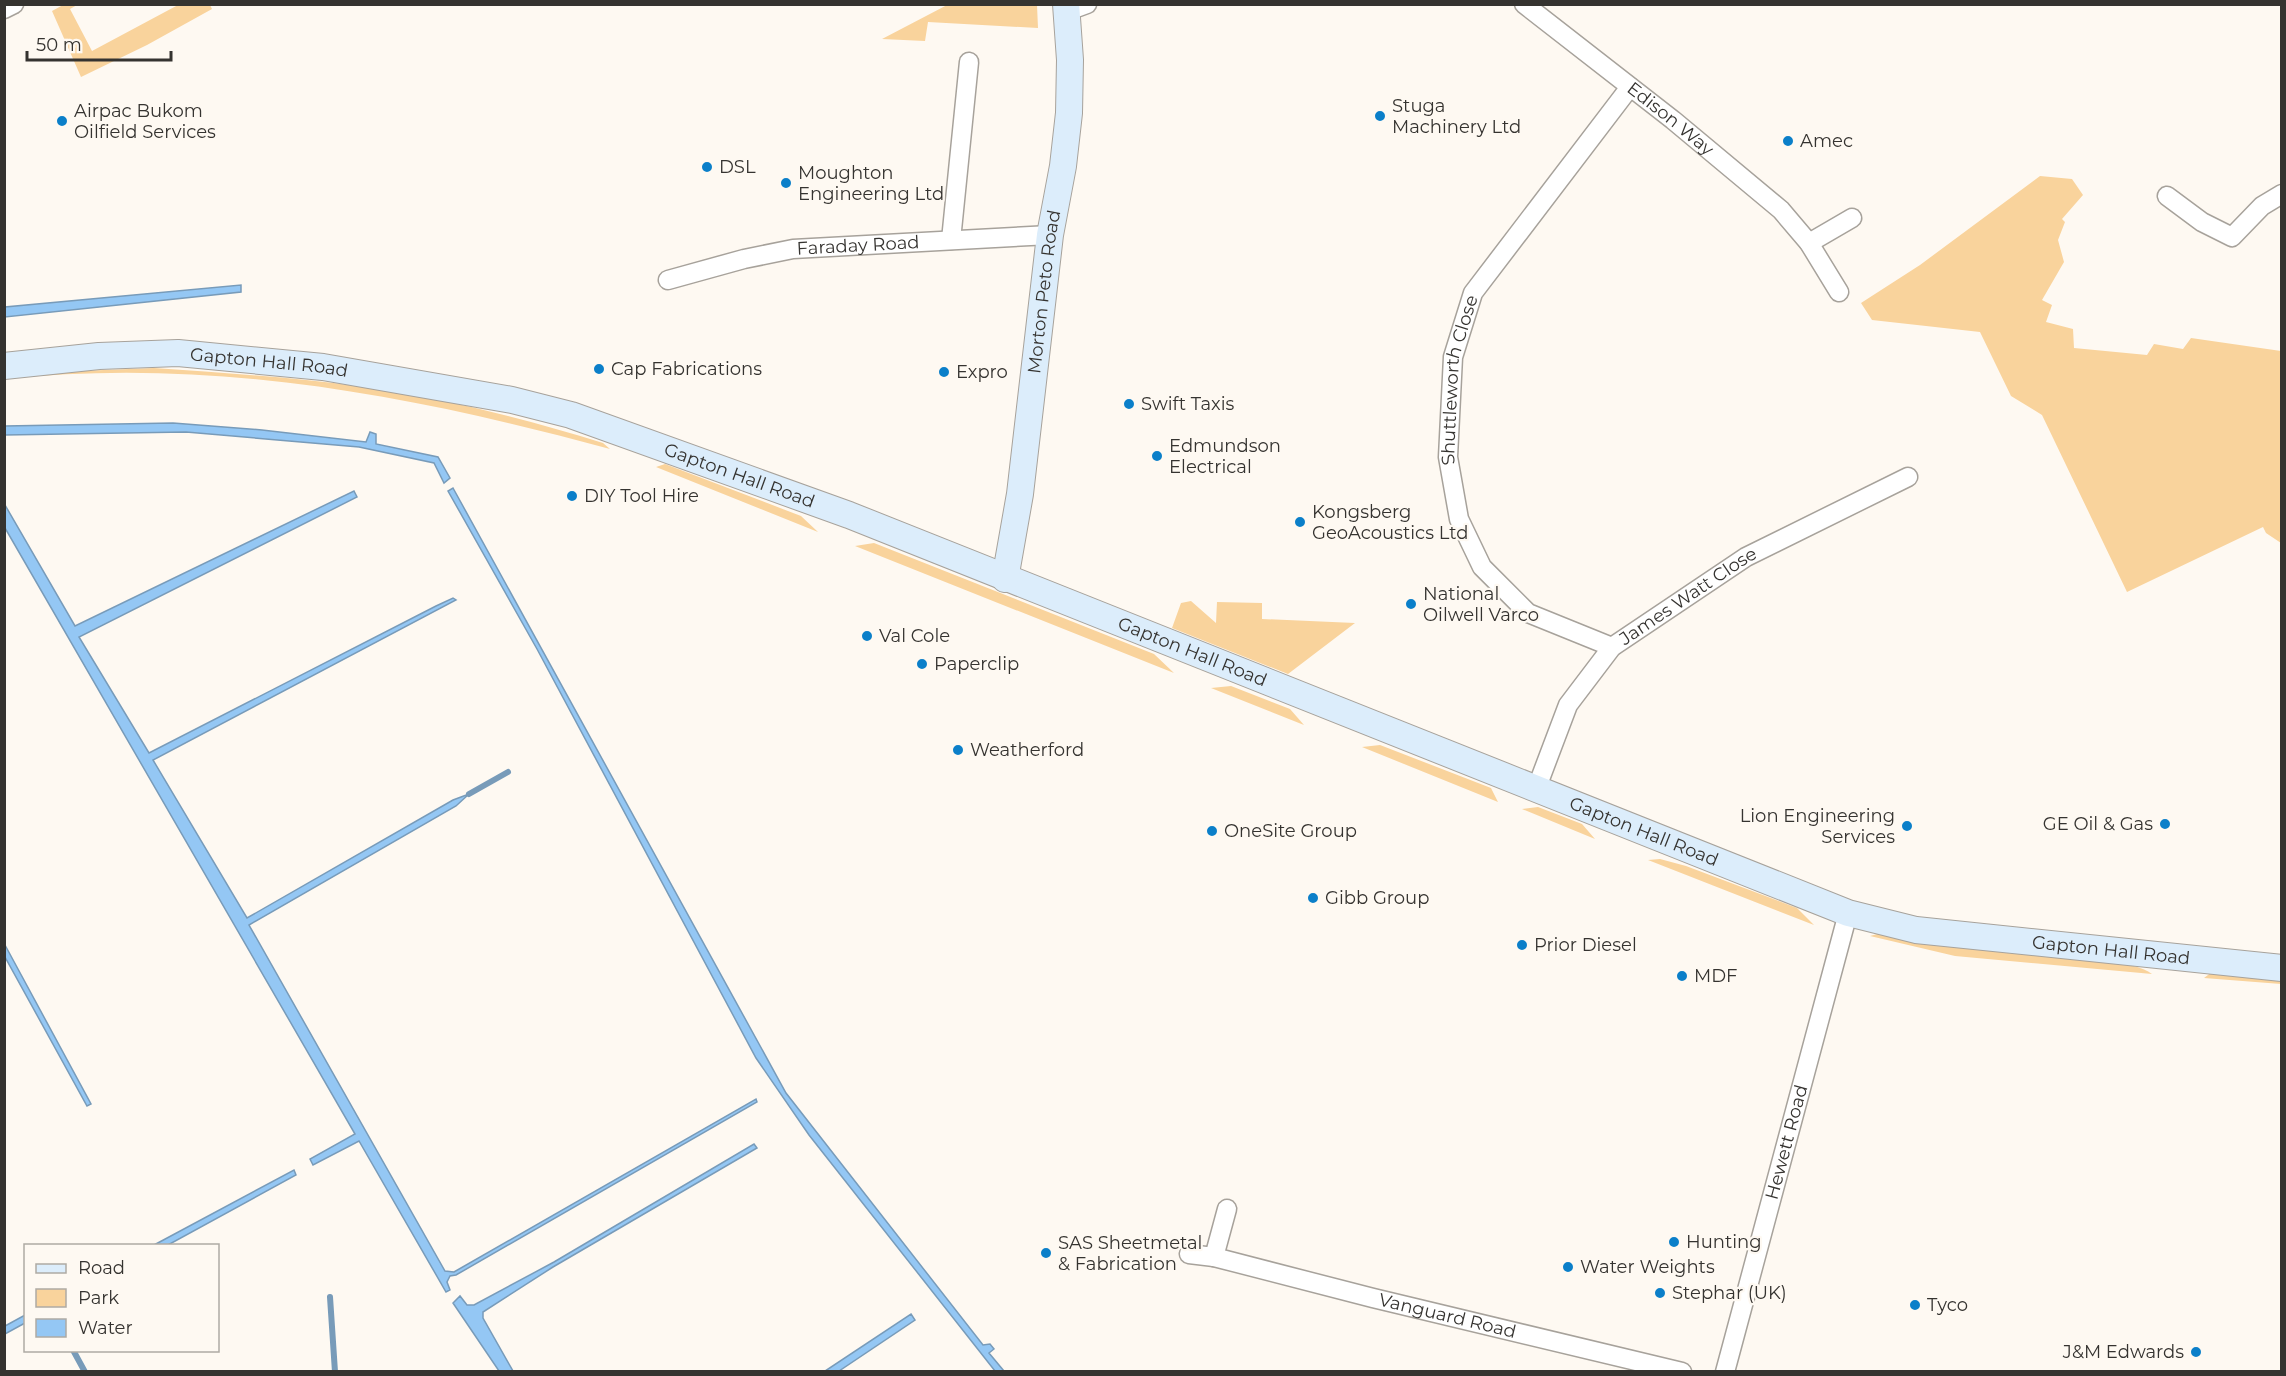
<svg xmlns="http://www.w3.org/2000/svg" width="2286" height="1376" viewBox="0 0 2286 1376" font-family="Montserrat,sans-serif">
<rect width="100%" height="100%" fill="#fef9f2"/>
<path fill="#f9d39c" d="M 949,4 L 1037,5 L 1038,28 L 928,22 L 925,41 L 882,39 Z
M 63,5 L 77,5 L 70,9 L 92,51 L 178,5 L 210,5 L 212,9 L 147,45 L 81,77 L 52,11 Z
M 2040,176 L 2072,179 L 2083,195 L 2062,219 L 2065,222 L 2058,240 L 2064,262 L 2042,300 L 2052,305 L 2046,322 L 2073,329 L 2074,348 L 2147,355 L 2154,344 L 2183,349 L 2191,338 L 2281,351 L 2281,543 L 2266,533 L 2263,527 L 2127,592 L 2042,415 L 2011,396 L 1980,332 L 1872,320 L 1861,303 L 1920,265 Z
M 154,368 C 223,373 293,377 363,387 C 444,398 525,419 603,443 L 610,449 C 412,395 210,357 5,379 L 4,374 Z
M 665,464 L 801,516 L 818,532 L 656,467 Z
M 874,543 L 1154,654 L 1174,673 L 855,546 Z
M 1191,601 L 1216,623 L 1217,602 L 1262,603 L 1262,619 L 1355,623 L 1288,674 L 1172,628 L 1181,603 Z
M 1231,686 L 1290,709 L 1304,725 L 1211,688 Z
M 1380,745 L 1491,788 L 1498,802 L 1362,747 Z
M 1538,807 L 1582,824 L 1595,839 L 1522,809 Z
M 1660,859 L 1686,866 L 1797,908 L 1814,925 L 1648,860 Z
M 1881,933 C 1923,940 1965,947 2008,953 C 2040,957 2131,957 2152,974 L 1955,956 L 1870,936 Z
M 2212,972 L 2281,975 L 2281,984 L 2204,978 Z"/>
<path fill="#94c7f4" stroke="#789bb9" stroke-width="1.5" d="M 241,285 L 241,292 L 5,317 L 5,307 Z
M 173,423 L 262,430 L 366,442 L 370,432 L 376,434 L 376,444 L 438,457 L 450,478 L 444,483 L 434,463 L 359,447 L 186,432 L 5,435 L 5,426 Z
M 453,488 L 786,1093 L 983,1345 L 990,1344 L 994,1349 L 989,1353 L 1004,1371 L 995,1371 L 809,1135 L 756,1058 L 537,649 L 448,491 Z
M 354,491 L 357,497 L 79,637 L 149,753 L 436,606 L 453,598 L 456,600 L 153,760 L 247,918 L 453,800 L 469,794 L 456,806 L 249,925 L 445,1271 L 454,1272 L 756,1099 L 757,1102 L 456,1275 L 450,1276 L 447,1282 L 450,1290 L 446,1292 L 359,1141 L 313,1165 L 310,1159 L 355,1134 L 5,528 L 5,505 L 75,626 Z
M 5,945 L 91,1104 L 87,1106 L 5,957 Z
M 754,1144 L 757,1148 L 553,1267 L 483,1312 L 483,1318 L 513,1371 L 499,1371 L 453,1303 L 460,1296 L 467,1305 L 474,1305 L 554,1262 Z
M 294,1170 L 296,1175 L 168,1245 L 154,1245 Z
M 911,1314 L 915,1320 L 839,1371 L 825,1371 Z
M 25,1315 L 25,1323 L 5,1334 L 5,1326 Z"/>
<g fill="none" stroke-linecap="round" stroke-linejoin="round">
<path stroke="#789bb9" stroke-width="6" d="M 469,794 L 508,772
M 330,1297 L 335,1372
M 73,1350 L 85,1372"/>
<g stroke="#a7a29b" stroke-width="21">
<g id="street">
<path id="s1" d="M 1524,4 L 1673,120 L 1781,210 L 1809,243 L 1839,292"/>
<path d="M 4,9 L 14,4"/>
<path d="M 1068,11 L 1087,4"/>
<path d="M 2167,196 L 2202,222 L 2232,237 L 2262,206 L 2282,194"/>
<path d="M 951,240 L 969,62"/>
<path d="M 1809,243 L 1852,218"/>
<path id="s2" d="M 668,280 L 744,259 L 793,249 L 1050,235"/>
<path id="s3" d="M 1612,647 L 1528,613 L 1482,567 L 1459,519 L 1448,457 L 1453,357 L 1473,293 L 1630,87"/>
<path id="s4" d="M 1537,787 L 1568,705 L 1612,647 L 1746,557 L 1908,477"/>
<path id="s5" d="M 1189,1254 L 1214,1257 L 1373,1298 L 1682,1372"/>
<path d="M 1214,1257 L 1227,1209"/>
<path id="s6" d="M 1725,1372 L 1848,913"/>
</g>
</g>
<g stroke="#a7a29b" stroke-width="28">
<g id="secondary">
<path id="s7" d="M 4,366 L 99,356 L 178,353 L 323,367 L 512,400 L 571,415 L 849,515 L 1848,913 L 1916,930 L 2282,968"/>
<path id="s8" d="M 1005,579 L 1020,494 L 1050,235 L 1063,166 L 1069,113 L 1070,60 L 1066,4"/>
</g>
</g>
<use href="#street" stroke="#fff" stroke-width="18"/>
<use href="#secondary" stroke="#dcedfb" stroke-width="26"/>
</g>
<g fill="#0b7fc9" stroke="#fef9f2" stroke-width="2">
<circle cx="1380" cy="116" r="6"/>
<circle cx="62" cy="121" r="6"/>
<circle cx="1788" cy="141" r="6"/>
<circle cx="707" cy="167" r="6"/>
<circle cx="786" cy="183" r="6"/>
<circle cx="599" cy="369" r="6"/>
<circle cx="944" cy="372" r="6"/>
<circle cx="1129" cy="404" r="6"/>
<circle cx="1157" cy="456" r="6"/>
<circle cx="572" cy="496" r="6"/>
<circle cx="1300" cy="522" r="6"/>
<circle cx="1411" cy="604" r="6"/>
<circle cx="867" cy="636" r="6"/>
<circle cx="922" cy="664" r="6"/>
<circle cx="958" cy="750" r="6"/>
<circle cx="2165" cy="824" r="6"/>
<circle cx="1907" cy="826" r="6"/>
<circle cx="1212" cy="831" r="6"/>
<circle cx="1313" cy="898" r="6"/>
<circle cx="1522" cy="945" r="6"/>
<circle cx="1682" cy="976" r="6"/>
<circle cx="1674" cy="1242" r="6"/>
<circle cx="1046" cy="1253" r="6"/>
<circle cx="1568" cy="1267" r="6"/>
<circle cx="1660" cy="1293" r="6"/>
<circle cx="1915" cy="1305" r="6"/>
<circle cx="2196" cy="1352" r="6"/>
</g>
<g text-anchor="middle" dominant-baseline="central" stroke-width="4.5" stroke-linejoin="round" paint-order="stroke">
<g font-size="18" fill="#353330" stroke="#fef9f2" text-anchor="start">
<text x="1392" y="106">Stuga<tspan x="1392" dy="21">Machinery Ltd</tspan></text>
<text x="74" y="111">Airpac Bukom<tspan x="74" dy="21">Oilfield Services</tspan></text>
<text x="1800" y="141">Amec</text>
<text x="719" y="167">DSL</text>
<text x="798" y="173">Moughton<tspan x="798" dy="21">Engineering Ltd</tspan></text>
<text x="611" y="369">Cap Fabrications</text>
<text x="956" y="372">Expro</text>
<text x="1141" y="404">Swift Taxis</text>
<text x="1169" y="446">Edmundson<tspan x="1169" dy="21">Electrical</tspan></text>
<text x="584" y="496">DIY Tool Hire</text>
<text x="1312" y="512">Kongsberg<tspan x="1312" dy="21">GeoAcoustics Ltd</tspan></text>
<text x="1423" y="594">National<tspan x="1423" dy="21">Oilwell Varco</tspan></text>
<text x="879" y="636">Val Cole</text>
<text x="934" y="664">Paperclip</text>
<text x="970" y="750">Weatherford</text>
<text x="1895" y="816" text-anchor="end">Lion Engineering<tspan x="1895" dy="21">Services</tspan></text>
<text x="2153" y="824" text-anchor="end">GE Oil &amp; Gas</text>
<text x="1224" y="831">OneSite Group</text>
<text x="1325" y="898">Gibb Group</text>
<text x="1534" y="945">Prior Diesel</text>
<text x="1694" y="976">MDF</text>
<text x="1686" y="1242">Hunting</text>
<text x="1058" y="1243">SAS Sheetmetal<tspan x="1058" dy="21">&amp; Fabrication</tspan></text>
<text x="1580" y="1267">Water Weights</text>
<text x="1672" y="1293">Stephar (UK)</text>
<text x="1927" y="1305">Tyco</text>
<text x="2184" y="1352" text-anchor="end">J&amp;M Edwards</text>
</g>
<g font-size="18" fill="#353330" stroke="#fef9f2">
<text stroke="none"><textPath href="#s1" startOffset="186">Edison Way</textPath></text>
<text stroke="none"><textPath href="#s2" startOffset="194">Faraday Road</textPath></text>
<text stroke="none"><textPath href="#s8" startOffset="290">Morton Peto Road</textPath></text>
<text stroke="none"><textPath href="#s7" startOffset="266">Gapton Hall Road</textPath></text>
<text stroke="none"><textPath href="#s3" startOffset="350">Shuttleworth Close</textPath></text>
<text stroke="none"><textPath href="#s7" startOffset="752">Gapton Hall Road</textPath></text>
<text stroke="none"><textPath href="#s4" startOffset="252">James Watt Close</textPath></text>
<text stroke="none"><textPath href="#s7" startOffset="1238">Gapton Hall Road</textPath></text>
<text stroke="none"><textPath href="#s7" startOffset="1724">Gapton Hall Road</textPath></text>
<text stroke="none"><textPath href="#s7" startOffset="2210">Gapton Hall Road</textPath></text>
<text stroke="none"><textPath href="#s6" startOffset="238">Hewett Road</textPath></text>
<text stroke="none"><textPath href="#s5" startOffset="266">Vanguard Road</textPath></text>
</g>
</g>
<rect width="2286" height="1376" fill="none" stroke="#353330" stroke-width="12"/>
<rect x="24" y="1244" width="195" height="108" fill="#fef9f2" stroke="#aeaaa4" stroke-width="1.5"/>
<rect x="36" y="1264" width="30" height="9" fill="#dcedfb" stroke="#aeaaa4" stroke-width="1.5"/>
<text x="78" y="1274" font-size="18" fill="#353330">Road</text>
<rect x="36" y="1289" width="30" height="18" fill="#f9d39c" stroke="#aeaaa4" stroke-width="1.5"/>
<text x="78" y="1304" font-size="18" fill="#353330">Park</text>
<rect x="36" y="1319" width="30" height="18" fill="#94c7f4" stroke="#aeaaa4" stroke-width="1.5"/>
<text x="78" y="1334" font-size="18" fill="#353330">Water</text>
<path d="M27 51v9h144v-9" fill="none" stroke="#353330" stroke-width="3"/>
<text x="36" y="51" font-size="18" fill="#353330" stroke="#fef9f2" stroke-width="4.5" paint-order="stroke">50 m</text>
</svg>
